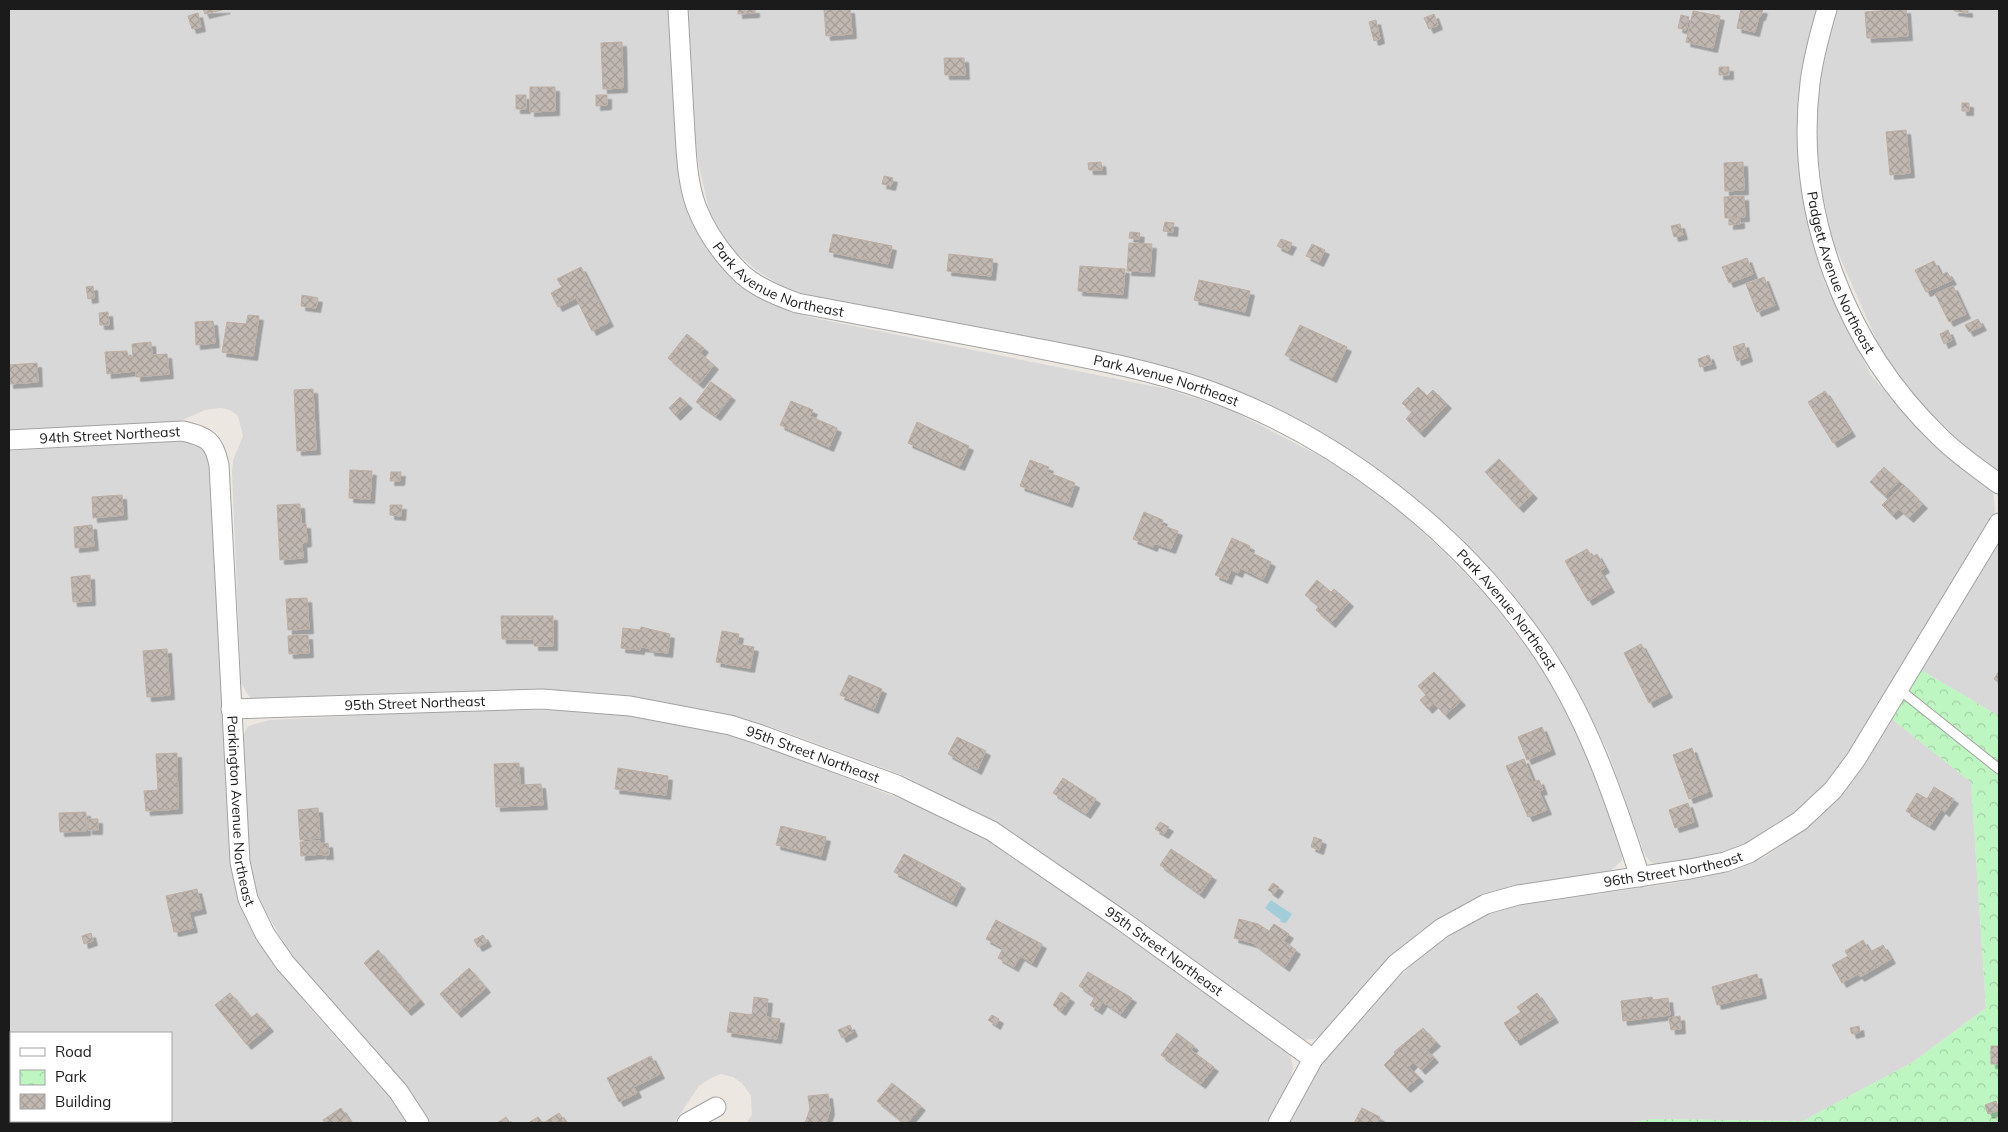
<svg xmlns="http://www.w3.org/2000/svg" width="2008" height="1132" viewBox="0 0 2008 1132" font-family="Mulish,sans-serif">
<defs>
<pattern id="park-crowns" width="20" height="18" patternUnits="userSpaceOnUse" patternTransform="scale(1.25)"><rect width="20" height="18" fill="#bef6c1"/><path d="M2 6a3 3 0 1 1 6 0M12 15a3 3 0 1 1 6 0" fill="none" stroke="#a3d2a5"/></pattern>
<pattern id="building-cross-hatch" width="8" height="8" patternUnits="userSpaceOnUse" patternTransform="scale(1.25)"><rect width="8" height="8" fill="#c1b8b1"/><path d="M0 0l8 8M0 8l8-8" fill="none" stroke="#a59e98"/></pattern>
<filter id="shadow"><feDropShadow dx="4.5" dy="4.5" stdDeviation="0" flood-color="#0004"/></filter>
</defs>
<rect width="100%" height="100%" fill="#ece8e1"/>
<path fill="#d9d8d8" fill-rule="evenodd" d="M 9,9 L 670,9 L 678,155 L 739,280 L 773,304 L 809,317 L 1167,389 L 1229,409 L 1341,467 L 1403,514 L 1445,553 L 1487,596 L 1537,661 L 1571,716 L 1602,788 L 1622,852 L 1622,861 L 1610,871 L 1505,889 L 1466,903 L 1419,932 L 1377,973 L 1320,1036 L 1314,1039 L 1303,1040 L 1084,883 L 1007,832 L 907,777 L 780,730 L 711,711 L 615,695 L 580,693 L 262,703 L 250,698 L 241,683 L 232,472 L 233,460 L 243,436 L 238,416 L 230,410 L 221,408 L 205,410 L 176,423 L 9,433 Z
M 688,9 L 1818,9 L 1799,100 L 1798,137 L 1800,183 L 1824,282 L 1871,375 L 1904,414 L 1993,492 L 1995,510 L 1993,519 L 1900,675 L 1834,776 L 1810,801 L 1785,823 L 1723,855 L 1660,866 L 1651,862 L 1645,855 L 1608,752 L 1575,685 L 1545,637 L 1505,584 L 1454,531 L 1394,482 L 1331,438 L 1265,403 L 1186,375 L 835,304 L 790,291 L 756,270 L 733,250 L 716,228 L 708,205 L 700,171 L 695,142 Z
M 1835,9 L 1999,9 L 1999,474 L 1966,447 L 1911,394 L 1881,350 L 1833,242 L 1822,191 L 1817,145 L 1818,97 L 1824,53 Z
M 195,440 L 209,449 L 231,829 L 270,956 L 307,1005 L 392,1100 L 408,1123 L 9,1123 L 9,451 ZM 11,1033 L 171,1033 L 171,1121 L 11,1121 Z
M 1999,543 L 1999,716 L 1921,670 Z
M 495,709 L 581,711 L 657,719 L 721,733 L 787,755 L 914,804 L 987,840 L 1045,878 L 1121,930 L 1285,1050 L 1291,1057 L 1293,1068 L 1289,1085 L 1266,1123 L 746,1123 L 752,1115 L 751,1096 L 742,1083 L 733,1077 L 721,1074 L 711,1078 L 699,1086 L 674,1123 L 428,1123 L 399,1081 L 292,957 L 257,896 L 250,864 L 243,736 L 248,726 L 270,720 Z
M 1892,719 L 1971,782 L 1986,1008 L 1913,1062 L 1803,1121 L 1653,1119 L 1626,1123 L 1289,1123 L 1309,1084 L 1338,1043 L 1373,1003 L 1424,953 L 1469,924 L 1502,908 L 1680,882 L 1733,871 L 1765,857 L 1810,825 L 1844,792 Z"/>
<path fill="url(#park-crowns)" d="M 1921,670 L 1999,716 L 1999,1123 L 1626,1123 L 1653,1119 L 1803,1121 L 1913,1062 L 1986,1008 L 1971,782 L 1892,719 Z"/>
<path fill="#a3ced9" d="M 1271,900 L 1292,914 L 1286,923 L 1280,922 L 1281,920 L 1265,908 Z"/>
<path fill="url(#building-cross-hatch)" stroke="#bdaea4" filter="url(#shadow)" d="M 203,9 L 226,9 L 205,14 Z
M 738,9 L 755,9 L 755,13 L 738,14 Z
M 824,9 L 850,9 L 852,34 L 826,36 Z
M 1741,9 L 1763,9 L 1761,16 L 1759,16 L 1755,32 L 1737,28 Z
M 1906,9 L 1908,36 L 1867,38 L 1865,12 Z
M 1954,9 L 1968,9 L 1968,13 L 1954,11 Z
M 1693,11 L 1720,16 L 1713,48 L 1686,42 Z
M 198,13 L 201,27 L 192,29 L 188,16 Z
M 1434,14 L 1438,25 L 1429,29 L 1424,18 Z
M 1681,15 L 1689,17 L 1686,30 L 1678,28 Z
M 1376,20 L 1380,39 L 1374,41 L 1369,22 Z
M 622,42 L 623,88 L 603,89 L 601,43 Z
M 944,58 L 964,58 L 965,75 L 945,75 Z
M 1719,67 L 1729,67 L 1729,75 L 1719,75 Z
M 530,87 L 555,87 L 555,111 L 530,112 Z
M 516,95 L 526,95 L 526,109 L 516,109 Z
M 596,95 L 607,95 L 607,105 L 596,106 Z
M 1962,103 L 1969,103 L 1969,111 L 1962,111 Z
M 1906,130 L 1910,173 L 1890,175 L 1886,132 Z
M 1101,162 L 1102,170 L 1089,170 L 1088,163 Z
M 1743,162 L 1744,190 L 1725,191 L 1724,163 Z
M 884,176 L 893,178 L 891,186 L 882,184 Z
M 1744,196 L 1745,217 L 1725,218 L 1724,197 Z
M 1729,219 L 1740,219 L 1740,224 L 1729,225 Z
M 1165,222 L 1174,223 L 1173,232 L 1163,231 Z
M 1680,224 L 1683,235 L 1674,237 L 1671,226 Z
M 1130,232 L 1140,233 L 1139,239 L 1129,238 Z
M 833,234 L 892,246 L 888,264 L 829,252 Z
M 1281,239 L 1292,243 L 1288,251 L 1277,246 Z
M 1129,243 L 1152,244 L 1150,272 L 1127,271 Z
M 1312,244 L 1325,250 L 1319,262 L 1306,256 Z
M 949,254 L 993,259 L 991,276 L 947,271 Z
M 1747,258 L 1753,274 L 1729,283 L 1722,267 Z
M 1934,261 L 1941,275 L 1947,272 L 1952,280 L 1926,292 L 1915,270 Z
M 1080,266 L 1125,269 L 1123,294 L 1078,291 Z
M 581,267 L 609,322 L 592,331 L 576,298 L 558,307 L 551,293 L 562,287 L 557,279 Z
M 1764,277 L 1775,305 L 1757,312 L 1746,284 Z
M 1199,280 L 1250,291 L 1245,312 L 1194,300 Z
M 93,286 L 94,298 L 88,299 L 86,287 Z
M 1953,286 L 1966,314 L 1949,322 L 1935,294 Z
M 302,295 L 318,298 L 316,308 L 301,306 Z
M 108,312 L 109,325 L 100,325 L 99,313 Z
M 248,315 L 259,316 L 253,356 L 222,352 L 227,322 L 246,324 Z
M 1978,319 L 1982,326 L 1969,332 L 1965,325 Z
M 213,321 L 215,343 L 196,345 L 195,322 Z
M 1300,325 L 1347,347 L 1332,378 L 1285,355 Z
M 1948,330 L 1952,340 L 1944,344 L 1940,334 Z
M 687,334 L 704,348 L 700,353 L 714,365 L 699,384 L 668,358 Z
M 151,342 L 152,355 L 167,354 L 169,374 L 136,377 L 136,371 L 107,374 L 105,352 L 127,351 L 128,357 L 133,357 L 132,344 Z
M 1744,343 L 1748,357 L 1737,361 L 1733,347 Z
M 1709,355 L 1712,364 L 1700,367 L 1698,359 Z
M 37,363 L 38,382 L 9,384 L 9,365 Z
M 711,382 L 731,396 L 716,416 L 696,402 Z
M 1418,387 L 1427,396 L 1433,390 L 1447,404 L 1420,433 L 1406,419 L 1412,412 L 1402,403 Z
M 313,389 L 316,450 L 297,451 L 294,390 Z
M 1825,391 L 1851,432 L 1833,443 L 1808,402 Z
M 680,397 L 688,404 L 676,416 L 669,408 Z
M 791,401 L 813,410 L 810,416 L 837,428 L 829,447 L 780,425 Z
M 917,422 L 969,446 L 960,466 L 908,443 Z
M 1499,459 L 1533,494 L 1519,508 L 1485,472 Z
M 1030,460 L 1049,467 L 1047,472 L 1075,483 L 1068,503 L 1020,486 Z
M 1884,467 L 1899,481 L 1885,496 L 1870,482 Z
M 350,470 L 372,471 L 370,499 L 349,498 Z
M 391,472 L 401,472 L 400,481 L 390,481 Z
M 1903,484 L 1923,504 L 1909,518 L 1899,509 L 1892,515 L 1882,505 Z
M 122,495 L 123,515 L 93,518 L 92,497 Z
M 300,504 L 301,524 L 306,524 L 307,542 L 302,543 L 303,558 L 280,560 L 277,505 Z
M 390,505 L 402,505 L 401,516 L 390,515 Z
M 1144,512 L 1163,520 L 1161,525 L 1178,531 L 1171,549 L 1154,543 L 1153,547 L 1133,539 Z
M 92,525 L 94,546 L 75,548 L 74,527 Z
M 1232,538 L 1250,546 L 1248,551 L 1271,562 L 1263,579 L 1240,568 L 1238,573 L 1231,570 L 1227,580 L 1215,575 Z
M 1587,549 L 1592,557 L 1597,554 L 1605,568 L 1600,571 L 1610,588 L 1588,601 L 1565,561 Z
M 90,575 L 91,601 L 73,602 L 71,577 Z
M 1317,580 L 1331,592 L 1334,589 L 1349,602 L 1331,623 L 1316,610 L 1319,606 L 1305,595 Z
M 307,598 L 309,629 L 288,630 L 286,599 Z
M 501,616 L 553,616 L 553,646 L 534,646 L 534,639 L 502,639 Z
M 641,627 L 670,634 L 668,653 L 650,651 L 650,648 L 640,647 L 640,650 L 621,648 L 623,628 L 640,630 Z
M 722,631 L 739,634 L 737,644 L 754,647 L 750,668 L 716,662 Z
M 308,635 L 309,653 L 289,654 L 288,636 Z
M 1641,644 L 1668,693 L 1649,703 L 1624,653 Z
M 167,649 L 170,695 L 147,697 L 143,651 Z
M 1999,671 L 1999,683 L 1994,679 Z
M 1434,672 L 1461,701 L 1445,715 L 1434,703 L 1428,709 L 1420,700 L 1426,695 L 1418,686 Z
M 849,675 L 882,689 L 874,709 L 840,695 Z
M 1542,727 L 1551,750 L 1527,760 L 1518,737 Z
M 957,737 L 986,751 L 977,770 L 948,754 Z
M 1692,748 L 1708,792 L 1689,799 L 1673,755 Z
M 177,753 L 178,809 L 146,811 L 144,791 L 158,790 L 156,754 Z
M 1524,759 L 1533,782 L 1539,780 L 1543,790 L 1539,791 L 1547,810 L 1528,817 L 1506,766 Z
M 519,763 L 520,785 L 541,784 L 543,805 L 496,807 L 494,764 Z
M 618,768 L 668,776 L 666,795 L 615,789 Z
M 1063,778 L 1096,799 L 1086,814 L 1053,793 Z
M 1934,787 L 1954,799 L 1945,812 L 1941,809 L 1930,826 L 1906,811 L 1917,793 L 1927,799 Z
M 1688,803 L 1694,822 L 1675,828 L 1669,810 Z
M 318,808 L 320,838 L 300,840 L 298,810 Z
M 86,812 L 86,831 L 60,832 L 59,813 Z
M 88,819 L 98,819 L 98,830 L 88,830 Z
M 1160,822 L 1169,827 L 1164,834 L 1155,829 Z
M 781,826 L 826,837 L 821,856 L 776,845 Z
M 1314,837 L 1322,840 L 1319,850 L 1311,847 Z
M 320,841 L 321,854 L 301,856 L 300,842 Z
M 328,843 L 329,855 L 322,855 L 321,844 Z
M 1171,849 L 1212,876 L 1200,894 L 1160,865 Z
M 904,854 L 961,884 L 952,902 L 894,872 Z
M 1273,883 L 1279,887 L 1274,894 L 1268,890 Z
M 197,889 L 202,909 L 189,912 L 193,928 L 174,932 L 166,896 Z
M 1239,919 L 1258,924 L 1269,931 L 1274,924 L 1289,934 L 1284,941 L 1296,950 L 1285,967 L 1253,943 L 1234,938 Z
M 996,920 L 1042,944 L 1032,963 L 1020,956 L 1014,967 L 998,958 L 1003,948 L 986,939 Z
M 91,933 L 93,941 L 84,944 L 82,936 Z
M 483,935 L 487,942 L 478,947 L 474,940 Z
M 1863,940 L 1870,952 L 1883,945 L 1891,959 L 1860,977 L 1858,974 L 1842,983 L 1832,965 L 1848,956 L 1845,951 Z
M 378,950 L 420,1000 L 407,1011 L 364,963 Z
M 469,968 L 486,988 L 457,1013 L 440,994 Z
M 1088,972 L 1132,998 L 1121,1014 L 1103,1002 L 1098,1010 L 1090,1005 L 1095,997 L 1079,986 Z
M 1757,974 L 1762,994 L 1717,1005 L 1712,987 Z
M 1061,992 L 1070,998 L 1061,1011 L 1053,1005 Z
M 230,993 L 251,1018 L 257,1013 L 269,1027 L 247,1045 L 215,1005 Z
M 1537,993 L 1554,1018 L 1516,1041 L 1504,1023 L 1521,1012 L 1517,1007 Z
M 754,997 L 768,999 L 766,1017 L 780,1019 L 777,1039 L 727,1032 L 730,1012 L 752,1015 Z
M 1652,997 L 1653,1000 L 1668,998 L 1670,1015 L 1623,1021 L 1621,1001 Z
M 992,1015 L 999,1019 L 996,1025 L 988,1020 Z
M 1680,1016 L 1681,1029 L 1671,1030 L 1669,1018 Z
M 850,1025 L 853,1032 L 842,1038 L 838,1030 Z
M 1859,1026 L 1860,1032 L 1852,1034 L 1850,1028 Z
M 1423,1028 L 1436,1042 L 1427,1050 L 1434,1058 L 1421,1070 L 1414,1062 L 1409,1067 L 1419,1077 L 1406,1088 L 1384,1065 L 1395,1054 L 1394,1052 Z
M 1177,1033 L 1194,1046 L 1191,1050 L 1214,1067 L 1201,1084 L 1161,1055 Z
M 1991,1046 L 1999,1046 L 1999,1064 L 1991,1064 Z
M 651,1056 L 660,1074 L 634,1087 L 637,1093 L 619,1102 L 607,1078 Z
M 892,1083 L 921,1106 L 907,1123 L 904,1123 L 877,1101 Z
M 828,1094 L 830,1110 L 826,1123 L 805,1123 L 810,1109 L 808,1096 Z
M 1996,1101 L 1999,1110 L 1988,1114 L 1985,1105 Z
M 341,1108 L 351,1123 L 325,1123 L 323,1120 Z
M 1362,1108 L 1380,1117 L 1377,1123 L 1354,1123 Z
M 9,1110 L 11,1110 L 13,1123 L 9,1123 Z
M 559,1113 L 566,1123 L 528,1123 L 538,1117 L 543,1123 Z
M 506,1117 L 510,1123 L 497,1123 Z
M 48,1121 L 70,1121 L 71,1123 L 48,1123 Z"/>
<g fill="none" stroke-linecap="round" stroke-linejoin="round">
<g stroke="#a2a2a2" stroke-width="11">
<path id="service" d="M 1900,690 L 1999,769"/>
</g>
<g stroke="#a2a2a2" stroke-width="21">
<g id="minor">
<path id="s1" d="M 678,9 C 680,44 682,80 684,116 C 686,145 686,178 696,206 C 706,232 723,256 743,275 C 758,288 778,296 797,303 C 873,318 949,332 1025,346 C 1086,358 1148,369 1207,390 C 1336,436 1456,529 1535,641 C 1585,711 1614,796 1640,877"/>
<path id="s2" d="M 1827,9 C 1820,33 1813,58 1810,83 C 1794,213 1846,347 1940,437 C 1958,455 1979,469 1999,484"/>
<path id="s3" d="M 9,440 L 183,431 C 207,437 214,440 219,465 L 240,862 L 248,899 L 265,934 L 285,963 L 398,1091 L 419,1123"/>
<path id="s4" d="M 231,709 L 542,699 L 630,706 L 730,725 L 758,734 L 897,785 L 992,831 L 1120,919 L 1313,1059"/>
<path d="M 687,1123 L 716,1107"/>
<path id="s5" d="M 1278,1123 L 1313,1059 L 1396,964 L 1442,928 L 1486,904 L 1518,895 L 1690,869 L 1725,862 L 1749,853 L 1800,821 L 1833,790 L 1856,759 L 1999,523"/>
</g>
</g>
<use href="#service" stroke="#fff" stroke-width="9"/>
<use href="#minor" stroke="#fff" stroke-width="19"/>
</g>
<g text-anchor="middle" dominant-baseline="central" stroke-width="4.5" stroke-linejoin="round" paint-order="stroke">
<g font-size="14" fill="#1b1b1b" stroke="#fff">
<text stroke="none"><textPath href="#s2" startOffset="271">Padgett Avenue Northeast</textPath></text>
<text stroke="none"><textPath href="#s1" startOffset="316">Park Avenue Northeast</textPath></text>
<text stroke="none"><textPath href="#s1" startOffset="721">Park Avenue Northeast</textPath></text>
<text stroke="none"><textPath href="#s3" startOffset="101">94th Street Northeast</textPath></text>
<text stroke="none"><textPath href="#s1" startOffset="1140">Park Avenue Northeast</textPath></text>
<text stroke="none"><textPath href="#s4" startOffset="184">95th Street Northeast</textPath></text>
<text stroke="none"><textPath href="#s4" startOffset="589">95th Street Northeast</textPath></text>
<text stroke="none"><textPath href="#s3" startOffset="575">Parkington Avenue Northeast</textPath></text>
<text stroke="none"><textPath href="#s5" startOffset="498">96th Street Northeast</textPath></text>
<text stroke="none"><textPath href="#s4" startOffset="994">95th Street Northeast</textPath></text>
</g>
</g>
<rect width="2008" height="1132" fill="none" stroke="#1b1b1b" stroke-width="20"/>
<rect x="10" y="1032" width="162" height="90" fill="#ffffff" stroke="#a4a4a4"/>
<rect x="20" y="1048" width="25" height="8" fill="#ffffff" stroke="#a4a4a4"/>
<text x="55" y="1057" font-size="15" fill="#1b1b1b">Road</text>
<rect x="20" y="1070" width="25" height="15" fill="url(#park-crowns)" stroke="#a4a4a4"/>
<text x="55" y="1082" font-size="15" fill="#1b1b1b">Park</text>
<rect x="20" y="1094" width="25" height="15" fill="url(#building-cross-hatch)" stroke="#a4a4a4"/>
<text x="55" y="1107" font-size="15" fill="#1b1b1b">Building</text>
</svg>
